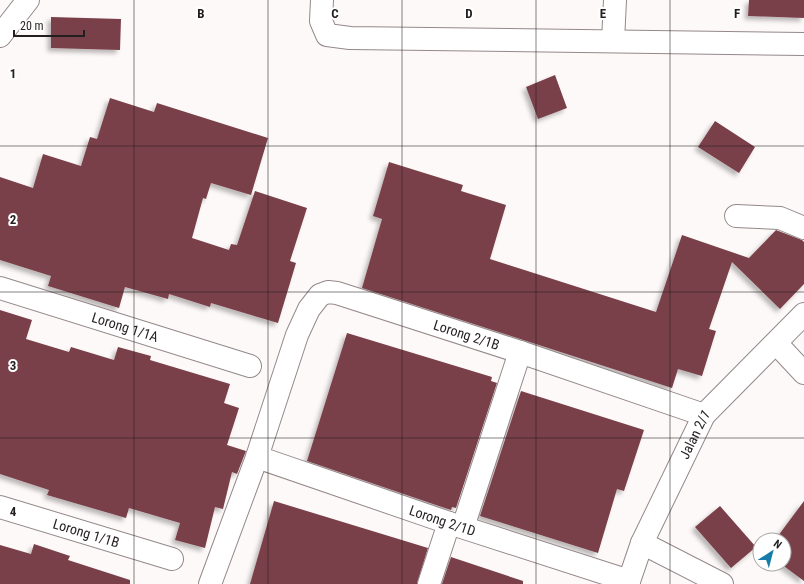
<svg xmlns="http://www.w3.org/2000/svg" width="804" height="584" viewBox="0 0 804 584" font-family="'Roboto Condensed',sans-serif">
<defs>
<filter id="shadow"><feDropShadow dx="-3.5" dy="3.5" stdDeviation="2" flood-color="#0004"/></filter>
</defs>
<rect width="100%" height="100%" fill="#fef9f9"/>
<path fill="#7a414a" filter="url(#shadow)" d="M 749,0 L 804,0 L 804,18 L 748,16 Z
M 51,17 L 121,19 L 120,50 L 51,48 Z
M 555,75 L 567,108 L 538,119 L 526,87 Z
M 110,98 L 154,112 L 157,103 L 268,138 L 251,195 L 211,183 L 206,199 L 203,198 L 192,238 L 229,250 L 231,244 L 237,245 L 255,191 L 307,208 L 290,261 L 296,263 L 278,323 L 211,303 L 210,307 L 169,294 L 168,299 L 125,287 L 119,308 L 48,286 L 51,276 L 0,260 L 0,177 L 33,188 L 43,154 L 81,166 L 90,137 L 97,139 Z
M 715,121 L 755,147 L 739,173 L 698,147 Z
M 389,162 L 463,185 L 461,191 L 506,205 L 490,259 L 656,312 L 682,235 L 749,258 L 776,230 L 802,240 L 804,242 L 804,284 L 780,309 L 732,262 L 709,329 L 716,331 L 702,376 L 678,369 L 672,388 L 362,288 L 382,219 L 373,216 Z
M 0,310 L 32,320 L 26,339 L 69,352 L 71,347 L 114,360 L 118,347 L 151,356 L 150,360 L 230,384 L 224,403 L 239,408 L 227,445 L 246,451 L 237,474 L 232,472 L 223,509 L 215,507 L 205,548 L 175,540 L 180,523 L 129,508 L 126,518 L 47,495 L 49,490 L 0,474 Z
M 347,333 L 492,377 L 491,381 L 497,383 L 456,508 L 452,507 L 451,510 L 433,504 L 307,461 Z
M 521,391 L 644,430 L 624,491 L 617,489 L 598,553 L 480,516 Z
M 274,501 L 428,548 L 417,584 L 250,584 Z
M 804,501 L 804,581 L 781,564 L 784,564 L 784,540 L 775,540 Z
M 720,506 L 756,547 L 731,568 L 695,527 Z
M 34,544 L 70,556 L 68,560 L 130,580 L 130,584 L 0,584 L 0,545 L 31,554 Z
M 451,557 L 523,581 L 523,584 L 442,584 Z"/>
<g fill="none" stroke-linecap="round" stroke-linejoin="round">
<g stroke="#94888a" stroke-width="24">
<g id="minor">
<path d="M 322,0 L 321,21 L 327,35 L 350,38 L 804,44"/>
<path d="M 0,36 L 28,0"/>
<path d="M 613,41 L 615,0"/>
<path d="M 736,216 L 780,218 L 804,228"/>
<path id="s1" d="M 0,288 L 250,366"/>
<path d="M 776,343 L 804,373"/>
<path id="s2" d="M 257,457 L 449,523 L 629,581"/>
<path id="s3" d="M 0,507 L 172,559"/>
<path d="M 463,527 L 520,352"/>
<path d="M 642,543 L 722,584"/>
<path id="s4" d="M 210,584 L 257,457 L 297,335 L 309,309 L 320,295 L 328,292 L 337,293 L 520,352 L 704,415"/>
<path d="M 429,584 L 449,523"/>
<path id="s5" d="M 628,584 L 642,543 L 704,415 L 804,314"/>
</g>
</g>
<use href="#minor" stroke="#fff" stroke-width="22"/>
</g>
<path fill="none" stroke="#231e1f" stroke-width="1" stroke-opacity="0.55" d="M 134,0 L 134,584M 268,0 L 268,584M 402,0 L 402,584M 536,0 L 536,584M 670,0 L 670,584M 0,146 L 804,146M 0,292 L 804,292M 0,438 L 804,438"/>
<g text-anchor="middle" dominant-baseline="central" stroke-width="4" stroke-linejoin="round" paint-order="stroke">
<g font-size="14" fill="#231e1f" stroke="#fff">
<text stroke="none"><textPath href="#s1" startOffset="131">Lorong 1/1A</textPath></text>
<text stroke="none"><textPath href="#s4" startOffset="464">Lorong 2/1B</textPath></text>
<text stroke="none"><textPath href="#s5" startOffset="164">Jalan 2/1</textPath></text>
<text stroke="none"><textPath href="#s2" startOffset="196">Lorong 2/1D</textPath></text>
<text stroke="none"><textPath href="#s3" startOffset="90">Lorong 1/1B</textPath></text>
</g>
</g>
<g font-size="13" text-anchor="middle" font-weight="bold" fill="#231e1f" stroke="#fff" stroke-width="4" stroke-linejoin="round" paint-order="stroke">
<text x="201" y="18">B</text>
<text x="335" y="18">C</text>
<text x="469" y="18">D</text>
<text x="603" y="18">E</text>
<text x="737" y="18">F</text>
<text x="13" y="78">1</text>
<text x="13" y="224">2</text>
<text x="13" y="370">3</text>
<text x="13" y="516">4</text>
</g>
<g transform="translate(772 552) rotate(36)"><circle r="19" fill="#ffffff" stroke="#a7a5a5"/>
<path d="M0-3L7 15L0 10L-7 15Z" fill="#177da8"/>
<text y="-6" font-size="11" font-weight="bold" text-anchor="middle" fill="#231e1f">N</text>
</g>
<path d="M14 30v6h70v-6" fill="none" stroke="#231e1f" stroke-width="2"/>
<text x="20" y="30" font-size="12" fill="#231e1f" stroke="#ffffff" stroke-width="3" paint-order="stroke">20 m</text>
</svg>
